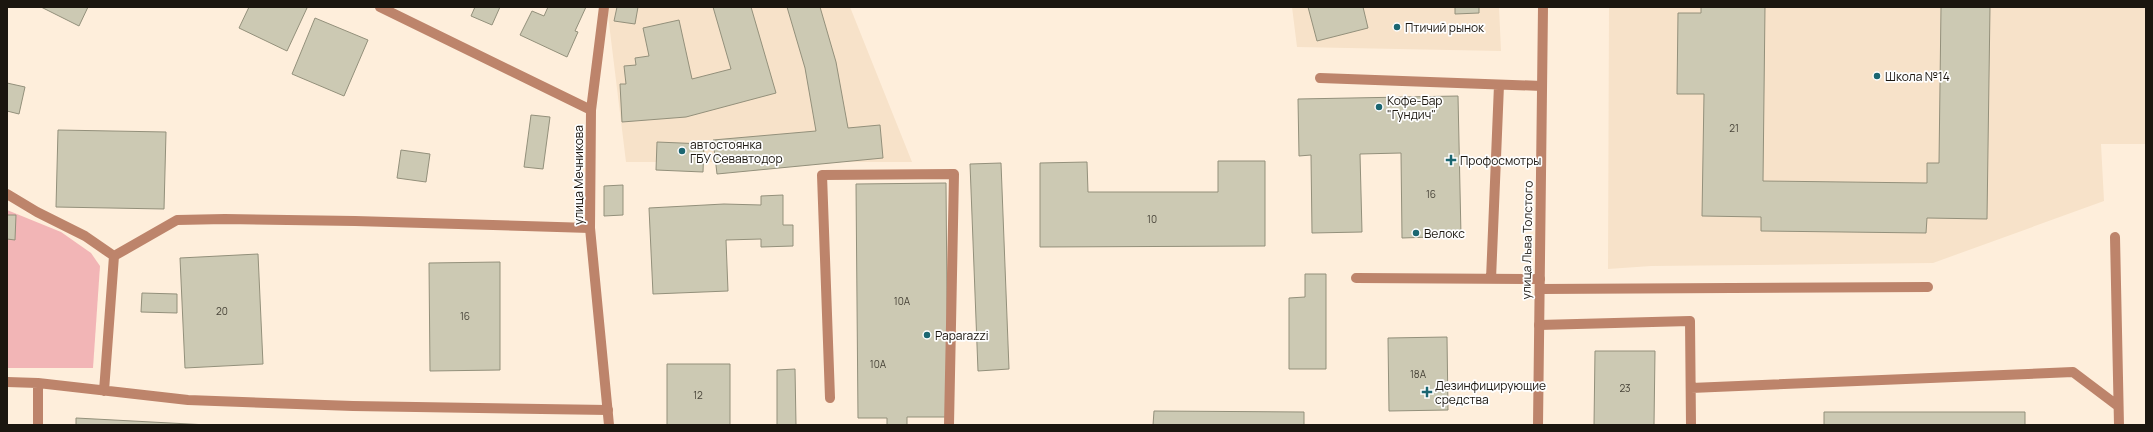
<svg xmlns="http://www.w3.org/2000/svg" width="2153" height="432" viewBox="0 0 2153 432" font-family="Manrope,sans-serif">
<rect width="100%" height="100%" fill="#feeedb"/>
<path fill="#f7e2c9" d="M 607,7 L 850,7 L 912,162 L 626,162 Z
M 1292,7 L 1499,7 L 1501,51 L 1297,47 Z
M 1609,7 L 2146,7 L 2146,144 L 2101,144 L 2104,201 L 1933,263 L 1651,266 L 1608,269 Z"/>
<path fill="#f2b5b6" d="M 7,210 L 61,232 L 91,253 L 100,266 L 93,368 L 7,368 Z"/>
<path fill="#ccc9b3" stroke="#93907b" d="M 41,7 L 88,7 L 79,26 Z
M 249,7 L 305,7 L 307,8 L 287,51 L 239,28 Z
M 475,7 L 500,7 L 492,25 L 471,16 Z
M 548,7 L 586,7 L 575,31 L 578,32 L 567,57 L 520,35 L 532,11 L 544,16 Z
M 617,7 L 638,7 L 635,24 L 614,21 Z
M 713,7 L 751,7 L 776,93 L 686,117 L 622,122 L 620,84 L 626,84 L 624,66 L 636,65 L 635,58 L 649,56 L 643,28 L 679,20 L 692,79 L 731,69 Z
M 787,7 L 820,7 L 836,62 L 848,128 L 880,125 L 883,158 L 717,174 L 713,140 L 816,131 L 805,68 Z
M 1308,7 L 1363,7 L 1368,28 L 1317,41 Z
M 1455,7 L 1479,7 L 1479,13 L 1455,14 Z
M 1701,7 L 1765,7 L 1763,181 L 1927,183 L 1927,163 L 1939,163 L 1941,7 L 1990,7 L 1987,219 L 1927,218 L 1926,233 L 1761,231 L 1761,217 L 1702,216 L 1704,94 L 1677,94 L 1678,13 L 1701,13 Z
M 315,18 L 368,40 L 344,96 L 292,74 Z
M 7,83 L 25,87 L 19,114 L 7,111 Z
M 1458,96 L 1461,236 L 1402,238 L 1401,153 L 1360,154 L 1362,232 L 1312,233 L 1311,155 L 1299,156 L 1298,99 Z
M 531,115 L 550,117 L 543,169 L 524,167 Z
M 58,130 L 166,132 L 164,209 L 56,207 Z
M 657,142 L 704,144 L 703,172 L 656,170 Z
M 401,150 L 430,154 L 426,182 L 397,178 Z
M 1218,161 L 1265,161 L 1265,246 L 1040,247 L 1040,163 L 1087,162 L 1088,192 L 1218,192 Z
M 1001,163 L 1009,369 L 978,371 L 970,164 Z
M 946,183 L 948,417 L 907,417 L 907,425 L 887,425 L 887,418 L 858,418 L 856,184 Z
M 623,185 L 623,215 L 604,216 L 604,186 Z
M 783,195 L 783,225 L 793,225 L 793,246 L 761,247 L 761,239 L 726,240 L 728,291 L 653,294 L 649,208 L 724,204 L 761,205 L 761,196 Z
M 7,215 L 16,215 L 15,240 L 7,239 Z
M 258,254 L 263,364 L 185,368 L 180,258 Z
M 500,262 L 500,370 L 430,371 L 429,263 Z
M 1305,274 L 1326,274 L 1326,369 L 1289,369 L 1289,298 L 1305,297 Z
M 142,293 L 177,294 L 177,313 L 141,312 Z
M 1447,337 L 1448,410 L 1389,411 L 1388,338 Z
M 1595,351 L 1655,351 L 1654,425 L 1594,425 Z
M 667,364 L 730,364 L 730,425 L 667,425 Z
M 795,369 L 796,425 L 777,425 L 777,370 Z
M 1154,411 L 1304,412 L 1304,425 L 1153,425 Z
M 1824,412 L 2025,412 L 2025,425 L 1824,425 Z
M 76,418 L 208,425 L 76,425 Z"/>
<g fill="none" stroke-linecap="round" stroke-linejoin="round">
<path stroke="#bd846b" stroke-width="10" d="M 1320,78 L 1542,86
M 591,110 L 604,7
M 7,194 L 37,212 L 85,236 L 114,256 L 177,220 L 225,219 L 355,221 L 590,228
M 2115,237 L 2119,425
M 1356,278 L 1540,279
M 1491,279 L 1499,85
M 1539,325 L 1690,321 L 1691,425
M 7,382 L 38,383 L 38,425
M 38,383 L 188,400 L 353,406 L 608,410
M 1691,388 L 2073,372 L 2118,406
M 104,391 L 114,256
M 830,398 L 822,175 L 954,174 L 949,425"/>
<path stroke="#bd846b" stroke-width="10" d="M 380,7 L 591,110 L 590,228 L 609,425
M 1540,289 L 1928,287
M 1538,425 L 1543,7"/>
</g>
<g fill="#1b6671" stroke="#fefefe" stroke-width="1.5">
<circle cx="1397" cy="27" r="4"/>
<circle cx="1877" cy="76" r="4"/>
<circle cx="1379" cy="107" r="4"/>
<circle cx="682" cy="151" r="4"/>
<path d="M1449 154h4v4h4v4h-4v4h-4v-4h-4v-4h4z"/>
<circle cx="1416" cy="233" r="4"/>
<circle cx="927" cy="335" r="4"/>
<path d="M1425 386h4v4h4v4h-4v4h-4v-4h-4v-4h4z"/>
</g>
<g text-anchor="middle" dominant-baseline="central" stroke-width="3.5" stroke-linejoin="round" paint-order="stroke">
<g font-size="10" fill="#474338">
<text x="1734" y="128">21</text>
<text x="1431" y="194">16</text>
<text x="1152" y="219">10</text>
<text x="902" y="301">10А</text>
<text x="222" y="311">20</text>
<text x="465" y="316">16</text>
<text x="878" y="364">10А</text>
<text x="1418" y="374">18А</text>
<text x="1625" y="388">23</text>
<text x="698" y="395">12</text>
</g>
<g font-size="12" fill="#1b160f" stroke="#fefefe" text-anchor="start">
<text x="1405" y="27">Птичий рынок</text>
<text x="1885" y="76">Школа №14</text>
<text x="1387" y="100">Кофе-Бар<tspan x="1387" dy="14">"Гундич"</tspan></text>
<text x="690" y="144">автостоянка<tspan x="690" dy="14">ГБУ Севавтодор</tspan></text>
<text x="1460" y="160">Профосмотры</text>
<text x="1424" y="233">Велокс</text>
<text x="935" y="335">Paparazzi</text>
<text x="1435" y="385">Дезинфицирующие<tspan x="1435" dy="14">средства</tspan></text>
</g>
<g font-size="12" fill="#1b160f" stroke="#fefefe">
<text transform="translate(578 175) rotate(-90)">улица Мечникова</text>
<text transform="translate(1527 240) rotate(-89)">улица Льва Толстого</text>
</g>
</g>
<rect width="2153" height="432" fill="none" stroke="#1b160f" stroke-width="16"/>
</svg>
